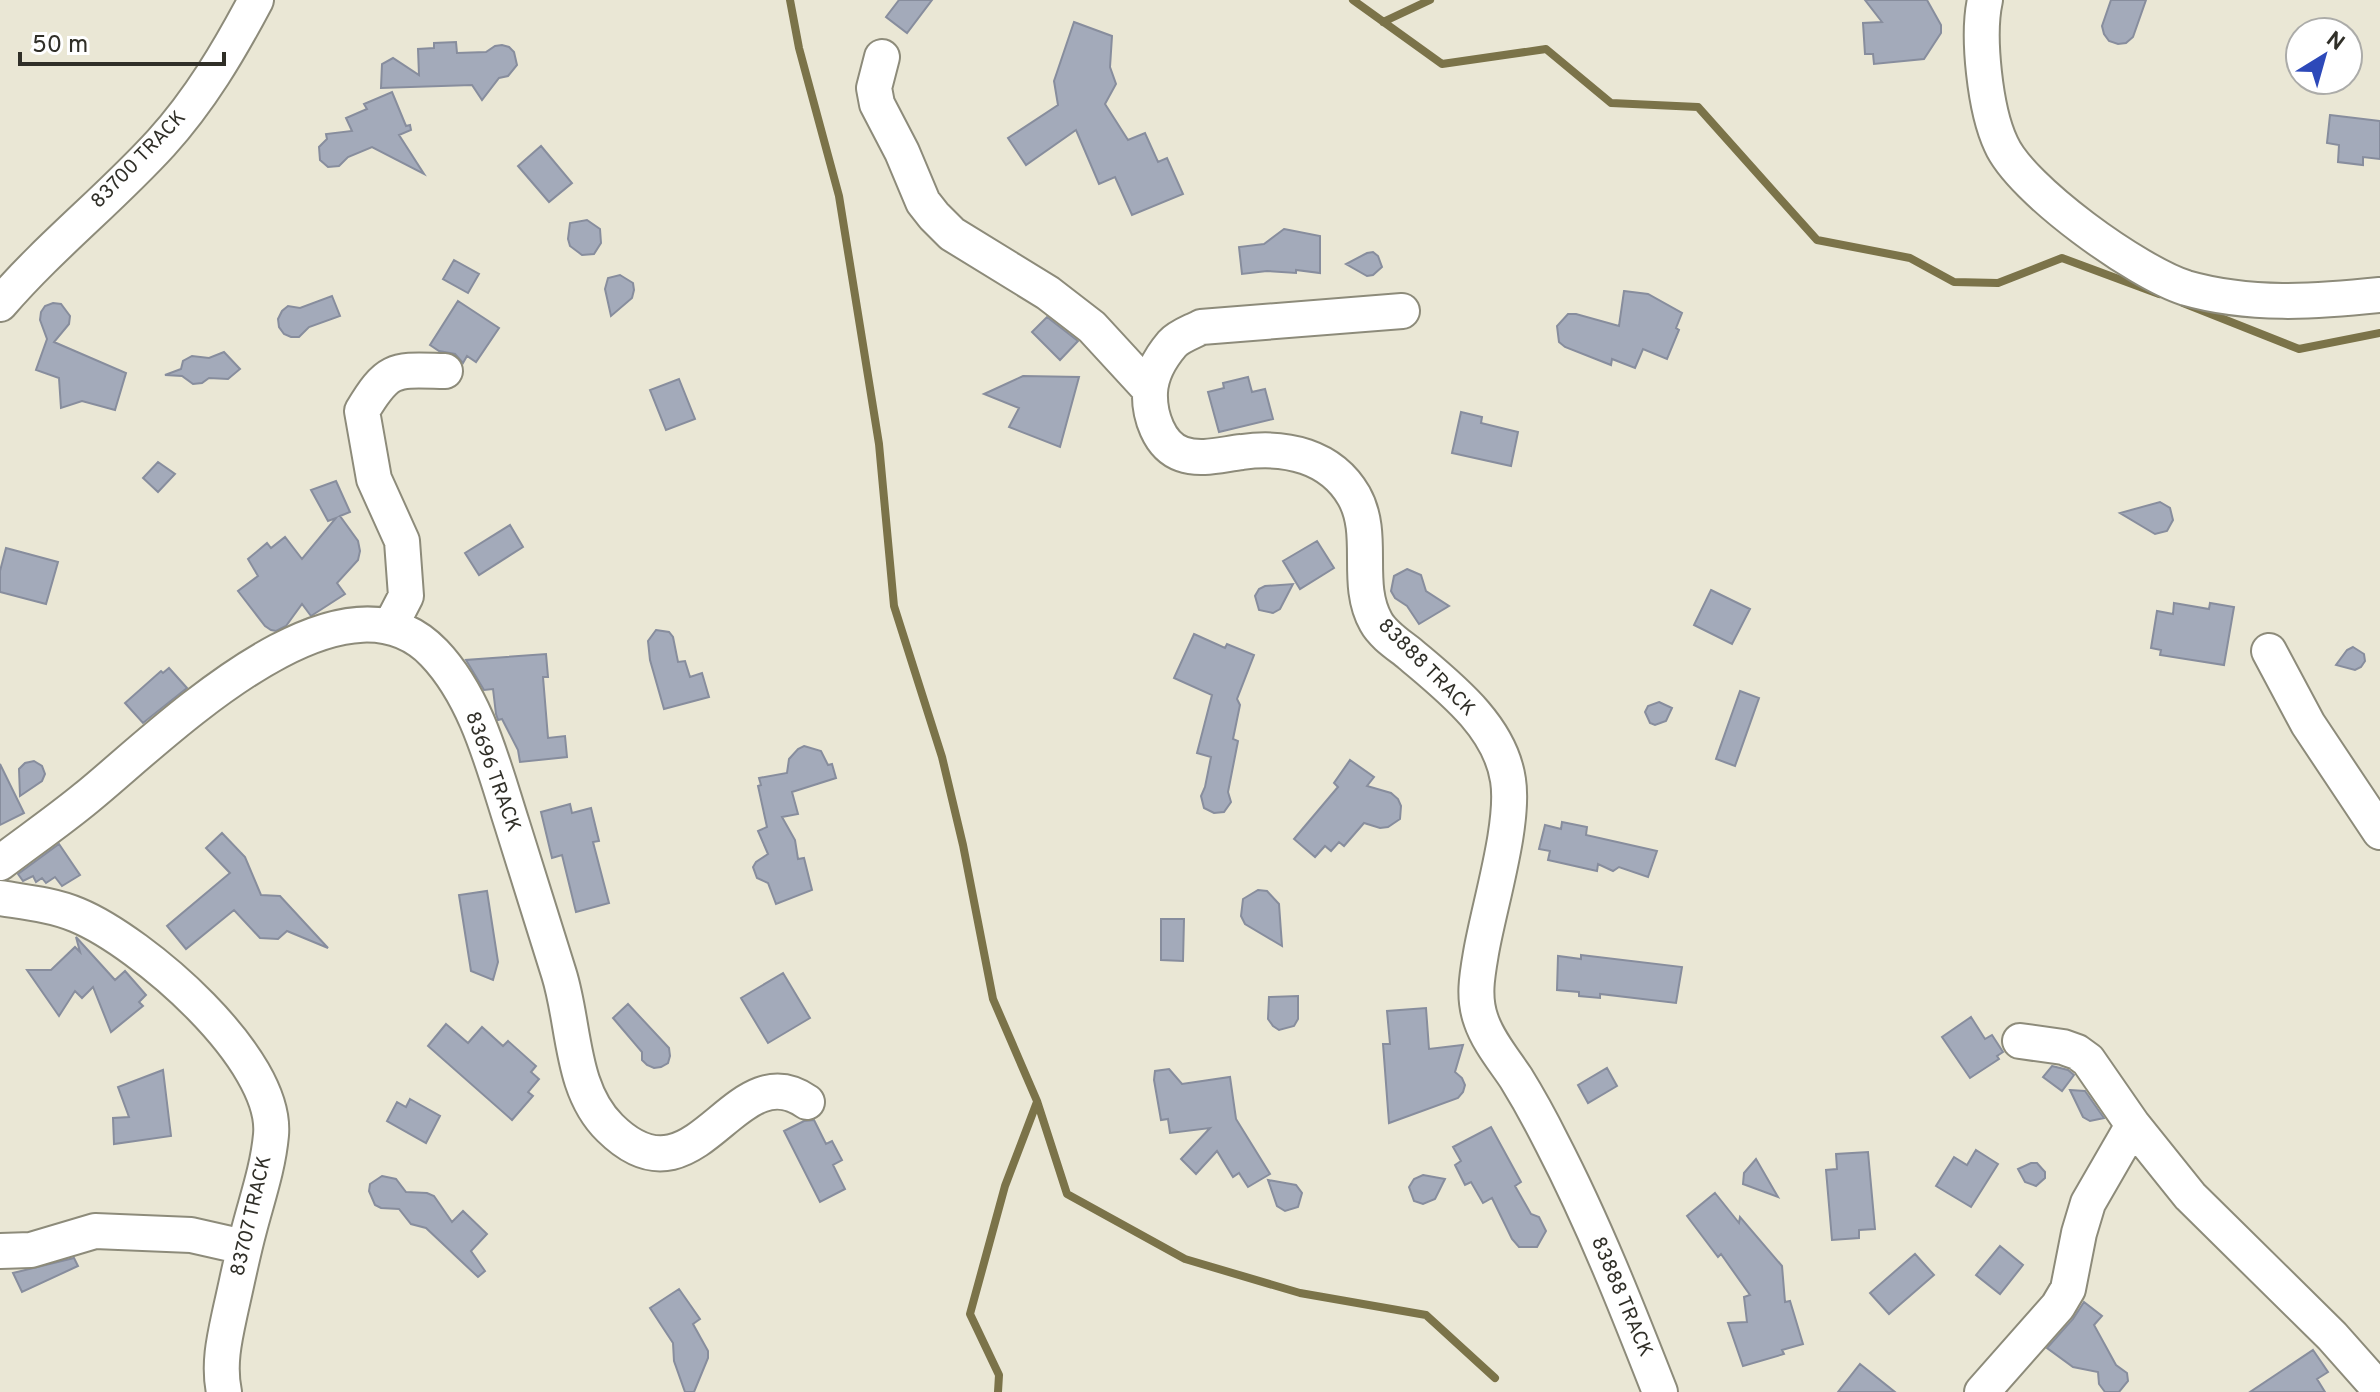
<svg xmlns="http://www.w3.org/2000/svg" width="2380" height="1392" viewBox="0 0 2380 1392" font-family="Overpass,sans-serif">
<rect width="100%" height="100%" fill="#eae7d5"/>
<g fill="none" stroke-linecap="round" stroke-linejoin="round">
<path stroke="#7b7349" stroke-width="8" d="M 790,0 L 799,48 L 839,196 L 879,444 L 894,606 L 942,757 L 963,845 L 993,999 L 1037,1101 L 1067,1194 L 1185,1259 L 1300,1293 L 1426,1315 L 1495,1378
M 1353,0 L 1442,64 L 1546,49 L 1611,103 L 1698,107 L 1817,240 L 1910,258 L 1954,282 L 1998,283 L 2062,258 L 2159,294
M 1383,22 L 1430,0
M 2183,303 L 2299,349 L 2380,333
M 998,1392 L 999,1375 L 970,1314 L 1005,1186 L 1037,1102"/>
</g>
<path fill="#a3aaba" stroke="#878d9d" stroke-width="2" d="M 899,0 L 932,0 L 907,33 L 886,17 Z
M 1865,0 L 1927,0 L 1941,25 L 1941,33 L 1924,59 L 1874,64 L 1873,54 L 1865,54 L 1863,23 L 1882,22 Z
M 2111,0 L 2146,0 L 2133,37 L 2126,43 L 2118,44 L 2109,41 L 2104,34 L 2102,26 Z
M 1074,22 L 1112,36 L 1110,67 L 1116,84 L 1105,104 L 1128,140 L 1145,133 L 1158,162 L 1167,158 L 1183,194 L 1132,215 L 1115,177 L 1099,184 L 1076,130 L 1026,165 L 1008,138 L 1058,105 L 1054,81 Z
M 456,42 L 457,53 L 486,52 L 495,46 L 502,45 L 509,47 L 514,52 L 517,65 L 508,76 L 499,78 L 482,100 L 472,85 L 381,88 L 382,64 L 393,58 L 419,75 L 418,49 L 434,48 L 434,43 Z
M 392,92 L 406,126 L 410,125 L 411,130 L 399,135 L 424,174 L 372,147 L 348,157 L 339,166 L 328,167 L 320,160 L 319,147 L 327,139 L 326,134 L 352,131 L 346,118 L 367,109 L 364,104 Z
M 2330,115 L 2380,121 L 2380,159 L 2363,157 L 2363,165 L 2338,162 L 2339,145 L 2327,143 Z
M 541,146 L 572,183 L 549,202 L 518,166 Z
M 587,220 L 600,229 L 601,243 L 594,254 L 582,255 L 570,246 L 568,239 L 570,223 Z
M 1284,229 L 1320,236 L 1320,273 L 1296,270 L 1296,273 L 1267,271 L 1242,274 L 1239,247 L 1264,244 Z
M 1373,252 L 1378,256 L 1382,267 L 1373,275 L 1367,276 L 1346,264 L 1367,253 Z
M 454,260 L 479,274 L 468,293 L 443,279 Z
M 620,275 L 633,283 L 634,290 L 632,298 L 611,316 L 605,289 L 608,278 Z
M 1624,291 L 1648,294 L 1682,313 L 1676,328 L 1679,330 L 1667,359 L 1643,349 L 1635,368 L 1612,359 L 1611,365 L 1565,347 L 1559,342 L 1557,326 L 1568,314 L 1576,314 L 1619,326 Z
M 332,296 L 340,316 L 309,327 L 299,337 L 291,337 L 284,334 L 279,327 L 278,319 L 282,311 L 288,306 L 300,308 Z
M 458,301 L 499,328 L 476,362 L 467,356 L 463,363 L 455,354 L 439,351 L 430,345 Z
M 53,303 L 61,304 L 70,316 L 69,324 L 54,342 L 126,373 L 115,410 L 82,401 L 61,408 L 59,378 L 36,370 L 47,339 L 40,320 L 41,312 L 45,306 Z
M 1047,317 L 1078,341 L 1060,360 L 1032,332 Z
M 224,352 L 240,369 L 228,379 L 209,378 L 202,383 L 193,384 L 182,376 L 165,375 L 181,369 L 183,361 L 192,356 L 209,358 Z
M 1023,376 L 1079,377 L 1060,447 L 1009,427 L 1019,408 L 984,394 Z
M 1248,377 L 1252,392 L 1265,389 L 1273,419 L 1219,432 L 1208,392 L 1224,388 L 1223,383 Z
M 679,379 L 695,419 L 666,430 L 650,390 Z
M 1461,412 L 1482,417 L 1481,423 L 1518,432 L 1511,466 L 1452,453 Z
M 158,462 L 175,474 L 158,492 L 143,478 Z
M 336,481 L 350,512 L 340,516 L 358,541 L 360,551 L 358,560 L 337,583 L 345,594 L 311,616 L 302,604 L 286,626 L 276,631 L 271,630 L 265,626 L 238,591 L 258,576 L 248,559 L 267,543 L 271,548 L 285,537 L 302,559 L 336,518 L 328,521 L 311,490 Z
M 2160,502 L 2170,508 L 2173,520 L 2167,531 L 2155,534 L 2120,513 Z
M 510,525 L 523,547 L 479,575 L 465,553 Z
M 1317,541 L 1334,568 L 1300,589 L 1283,561 Z
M 6,548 L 58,562 L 46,604 L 0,592 L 0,571 Z
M 1407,569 L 1421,575 L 1426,591 L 1449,606 L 1419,624 L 1407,606 L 1395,598 L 1391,591 L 1394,576 Z
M 1293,584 L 1280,609 L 1273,613 L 1259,610 L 1255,596 L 1259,589 L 1265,586 Z
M 1711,590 L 1750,609 L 1732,644 L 1694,625 Z
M 2174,603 L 2209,609 L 2210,603 L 2234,607 L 2224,665 L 2160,655 L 2161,650 L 2151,648 L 2157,611 L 2173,614 Z
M 656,630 L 669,632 L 673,637 L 678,662 L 685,661 L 690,677 L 702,673 L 709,697 L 664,709 L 650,660 L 648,641 Z
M 1194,634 L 1225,648 L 1227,644 L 1254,655 L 1237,699 L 1240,705 L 1233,739 L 1238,741 L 1228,792 L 1231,802 L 1224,812 L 1214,813 L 1204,808 L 1201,796 L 1205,787 L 1211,757 L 1197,753 L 1212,695 L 1174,678 Z
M 2353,647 L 2364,654 L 2365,661 L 2361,667 L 2355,670 L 2336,665 L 2347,650 Z
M 546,654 L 548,677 L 543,677 L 548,738 L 565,736 L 567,757 L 520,762 L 518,750 L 502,719 L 498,720 L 496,714 L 493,689 L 484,690 L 466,660 Z
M 169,668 L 187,688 L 143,723 L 125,703 L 161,671 L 163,673 Z
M 1740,691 L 1759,698 L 1735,766 L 1716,759 Z
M 1659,702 L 1672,708 L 1666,721 L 1655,725 L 1650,723 L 1645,712 L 1648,706 Z
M 804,746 L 821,751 L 828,765 L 832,764 L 836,778 L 792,792 L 798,814 L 782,817 L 795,840 L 798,859 L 804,858 L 812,890 L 776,904 L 768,883 L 757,878 L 753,867 L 756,862 L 768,854 L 758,831 L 767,827 L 758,786 L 761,785 L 759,778 L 787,773 L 789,759 L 798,749 Z
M 1350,760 L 1374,777 L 1367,786 L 1391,793 L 1398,799 L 1401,806 L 1400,819 L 1388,827 L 1380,828 L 1364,823 L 1344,846 L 1339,842 L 1331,851 L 1325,846 L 1315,857 L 1294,839 L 1338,787 L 1334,783 Z
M 34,761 L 42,766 L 45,774 L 42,781 L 20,796 L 19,769 L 25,763 Z
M 0,764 L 24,813 L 0,825 Z
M 570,804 L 572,813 L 591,808 L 599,841 L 593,842 L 609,903 L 576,912 L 562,855 L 552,858 L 541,812 Z
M 1562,822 L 1587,827 L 1586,835 L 1657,851 L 1648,877 L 1619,867 L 1613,871 L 1598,864 L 1597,871 L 1548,860 L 1550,851 L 1539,849 L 1545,825 L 1561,829 Z
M 222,833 L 245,857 L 261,895 L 280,896 L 328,948 L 287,931 L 278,939 L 260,938 L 234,910 L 186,949 L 167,926 L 230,873 L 206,848 Z
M 59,844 L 80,875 L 62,886 L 55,877 L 46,883 L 42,878 L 36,882 L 33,876 L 23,881 L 18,874 Z
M 1258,890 L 1267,891 L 1279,904 L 1282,946 L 1245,924 L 1241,916 L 1243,899 Z
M 487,891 L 498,962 L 493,980 L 471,971 L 459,895 Z
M 1161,919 L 1184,919 L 1183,961 L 1161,960 Z
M 76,937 L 115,980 L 125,971 L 146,995 L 139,1002 L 143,1006 L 111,1032 L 93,987 L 82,998 L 75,991 L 59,1016 L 27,970 L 51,970 L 75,947 L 80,952 Z
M 1581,955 L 1682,967 L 1676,1003 L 1600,994 L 1600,998 L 1579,996 L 1579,992 L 1557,990 L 1558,956 L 1581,959 Z
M 783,973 L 810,1018 L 768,1043 L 741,998 Z
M 1298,996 L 1298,1019 L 1294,1026 L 1279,1030 L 1273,1026 L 1268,1019 L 1269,997 Z
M 628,1004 L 669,1048 L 670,1056 L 668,1063 L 661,1067 L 654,1068 L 647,1065 L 642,1060 L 642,1052 L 613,1018 Z
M 1426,1008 L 1429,1049 L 1463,1045 L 1455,1072 L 1462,1078 L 1465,1085 L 1463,1092 L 1458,1098 L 1389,1123 L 1383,1044 L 1390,1044 L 1387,1011 Z
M 1971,1017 L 1985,1039 L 1992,1035 L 2003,1052 L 1997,1056 L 1999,1059 L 1970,1078 L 1942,1037 Z
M 446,1024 L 468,1043 L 482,1027 L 503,1046 L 508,1041 L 536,1066 L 531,1072 L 539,1079 L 528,1092 L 533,1096 L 512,1120 L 428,1046 Z
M 2052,1066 L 2068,1070 L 2074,1075 L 2062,1091 L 2043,1077 Z
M 1607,1068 L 1617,1086 L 1588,1103 L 1578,1085 Z
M 1169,1069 L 1182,1084 L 1230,1077 L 1236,1119 L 1270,1174 L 1248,1187 L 1239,1173 L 1233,1177 L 1217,1151 L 1196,1174 L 1181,1159 L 1210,1128 L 1170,1133 L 1168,1119 L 1161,1120 L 1154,1080 L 1155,1071 Z
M 163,1070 L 171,1136 L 114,1144 L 113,1118 L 129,1117 L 118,1087 Z
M 2070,1090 L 2085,1091 L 2104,1118 L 2090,1121 L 2083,1117 Z
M 410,1099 L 440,1116 L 426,1143 L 387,1121 L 397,1102 L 406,1107 Z
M 814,1120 L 826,1144 L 832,1141 L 842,1160 L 833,1165 L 845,1189 L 820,1202 L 784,1131 L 804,1121 Z
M 1491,1127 L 1521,1182 L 1515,1186 L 1531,1214 L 1539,1217 L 1546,1231 L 1537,1247 L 1519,1247 L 1512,1239 L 1492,1198 L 1483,1203 L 1471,1182 L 1465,1185 L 1455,1165 L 1461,1161 L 1453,1147 Z
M 1976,1150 L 1998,1164 L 1971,1207 L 1936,1186 L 1954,1157 L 1967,1165 Z
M 1868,1152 L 1875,1229 L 1859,1230 L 1859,1238 L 1832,1240 L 1826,1170 L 1837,1169 L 1836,1154 Z
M 1756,1159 L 1778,1197 L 1743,1184 L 1744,1173 Z
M 2031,1163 L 2037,1163 L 2045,1172 L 2045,1178 L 2036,1186 L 2025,1182 L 2018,1169 Z
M 1423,1175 L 1445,1179 L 1435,1199 L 1423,1204 L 1414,1201 L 1409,1187 L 1414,1179 Z
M 382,1176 L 396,1179 L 406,1192 L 427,1193 L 434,1196 L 452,1222 L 463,1211 L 487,1234 L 471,1251 L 485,1271 L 478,1277 L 426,1228 L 411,1224 L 399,1209 L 381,1208 L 375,1205 L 369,1191 L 370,1184 Z
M 1268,1180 L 1296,1185 L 1302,1193 L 1298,1207 L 1285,1211 L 1277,1206 Z
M 1715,1193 L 1739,1223 L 1740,1217 L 1782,1266 L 1785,1302 L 1790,1301 L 1803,1344 L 1782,1350 L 1784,1354 L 1743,1366 L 1728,1323 L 1747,1322 L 1744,1297 L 1750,1295 L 1721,1254 L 1718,1257 L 1687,1216 Z
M 2000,1246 L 2023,1265 L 2000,1294 L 1976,1275 Z
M 1915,1254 L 1934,1275 L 1889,1314 L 1870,1293 Z
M 74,1258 L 78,1266 L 22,1292 L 13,1273 Z
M 679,1289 L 700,1319 L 693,1324 L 708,1351 L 708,1358 L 694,1392 L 685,1392 L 674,1361 L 673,1343 L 650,1308 Z
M 2084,1302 L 2102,1316 L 2094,1325 L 2116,1365 L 2127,1373 L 2128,1381 L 2119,1392 L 2105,1392 L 2099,1384 L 2098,1372 L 2073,1367 L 2047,1348 L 2073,1319 Z
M 2313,1350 L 2328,1372 L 2317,1379 L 2325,1392 L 2250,1392 Z
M 1860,1364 L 1895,1392 L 1838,1392 Z"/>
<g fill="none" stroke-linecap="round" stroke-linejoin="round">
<g stroke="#8d8b7a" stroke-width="38">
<path id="minor" d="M 1985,0 C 1977,36 1985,110 2001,144 C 2021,190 2138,273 2186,288 C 2249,306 2316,302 2380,295
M 882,57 L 874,88 L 877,104 L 902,152 L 923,202 L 934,216 L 952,234 L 1048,293 L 1092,327 L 1150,390
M 0,304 C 50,246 110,199 161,143 C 200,100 229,51 256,0
M 1402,311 L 1201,327 C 1192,332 1179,336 1172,344 C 1161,357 1151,374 1150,392 C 1149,415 1159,446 1182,454 C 1201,461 1223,454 1242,452 C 1286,446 1331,456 1354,496 C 1376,535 1354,583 1376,622 C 1383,635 1399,645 1410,654 C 1449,687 1500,726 1508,780 C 1515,824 1489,906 1481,953 C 1477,976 1473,998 1481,1020 C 1488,1041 1504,1060 1516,1078 C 1529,1099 1541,1121 1552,1143 C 1594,1224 1627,1308 1660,1392
M 390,627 L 406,596 L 402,541 L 374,479 L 362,411 C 389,366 395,370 445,371
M 2269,651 L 2308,724 L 2380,832
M 0,863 C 29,841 58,821 86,798 C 157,741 339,554 434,653 C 477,698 493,765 512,824 C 528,874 543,924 559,974 C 575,1025 570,1089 610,1128 C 697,1214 733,1050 807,1102
M 0,898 C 25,902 54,905 77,915 C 142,942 278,1059 271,1135 C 268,1168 257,1199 249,1230 C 242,1256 237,1282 231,1308 C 225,1336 218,1363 224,1392
M 2020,1041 L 2063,1047 L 2077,1052 L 2088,1060 L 2133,1125 L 2190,1196 L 2332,1336 L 2380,1390
M 0,1251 L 31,1250 L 95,1231 L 191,1235 L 244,1247
M 1982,1392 L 2058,1306 L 2068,1289 L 2079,1233 L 2088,1203 L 2133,1125"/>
</g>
<use href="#minor" stroke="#fff" stroke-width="34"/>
</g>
<g text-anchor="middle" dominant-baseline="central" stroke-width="6" stroke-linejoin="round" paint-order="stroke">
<g font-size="20" fill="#302f28" stroke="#fff">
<text transform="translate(139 160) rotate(-46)">83700 TRACK</text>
<text transform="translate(1426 668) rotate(45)">83888 TRACK</text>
<text transform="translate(492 772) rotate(70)">83696 TRACK</text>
<text transform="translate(252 1216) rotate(-77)">83707 TRACK</text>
<text transform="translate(1621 1297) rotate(67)">83888 TRACK</text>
</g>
</g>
<g transform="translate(2324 56) rotate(37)"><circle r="38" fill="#ffffff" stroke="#acaca9" stroke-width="2"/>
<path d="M0-6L14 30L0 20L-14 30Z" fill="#2d49b9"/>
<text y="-12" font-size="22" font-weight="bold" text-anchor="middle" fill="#302f28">N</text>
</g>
<path d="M20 52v12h204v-12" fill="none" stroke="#302f28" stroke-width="4"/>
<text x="32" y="52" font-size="24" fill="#302f28" stroke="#ffffff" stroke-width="6" paint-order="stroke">50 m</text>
</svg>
